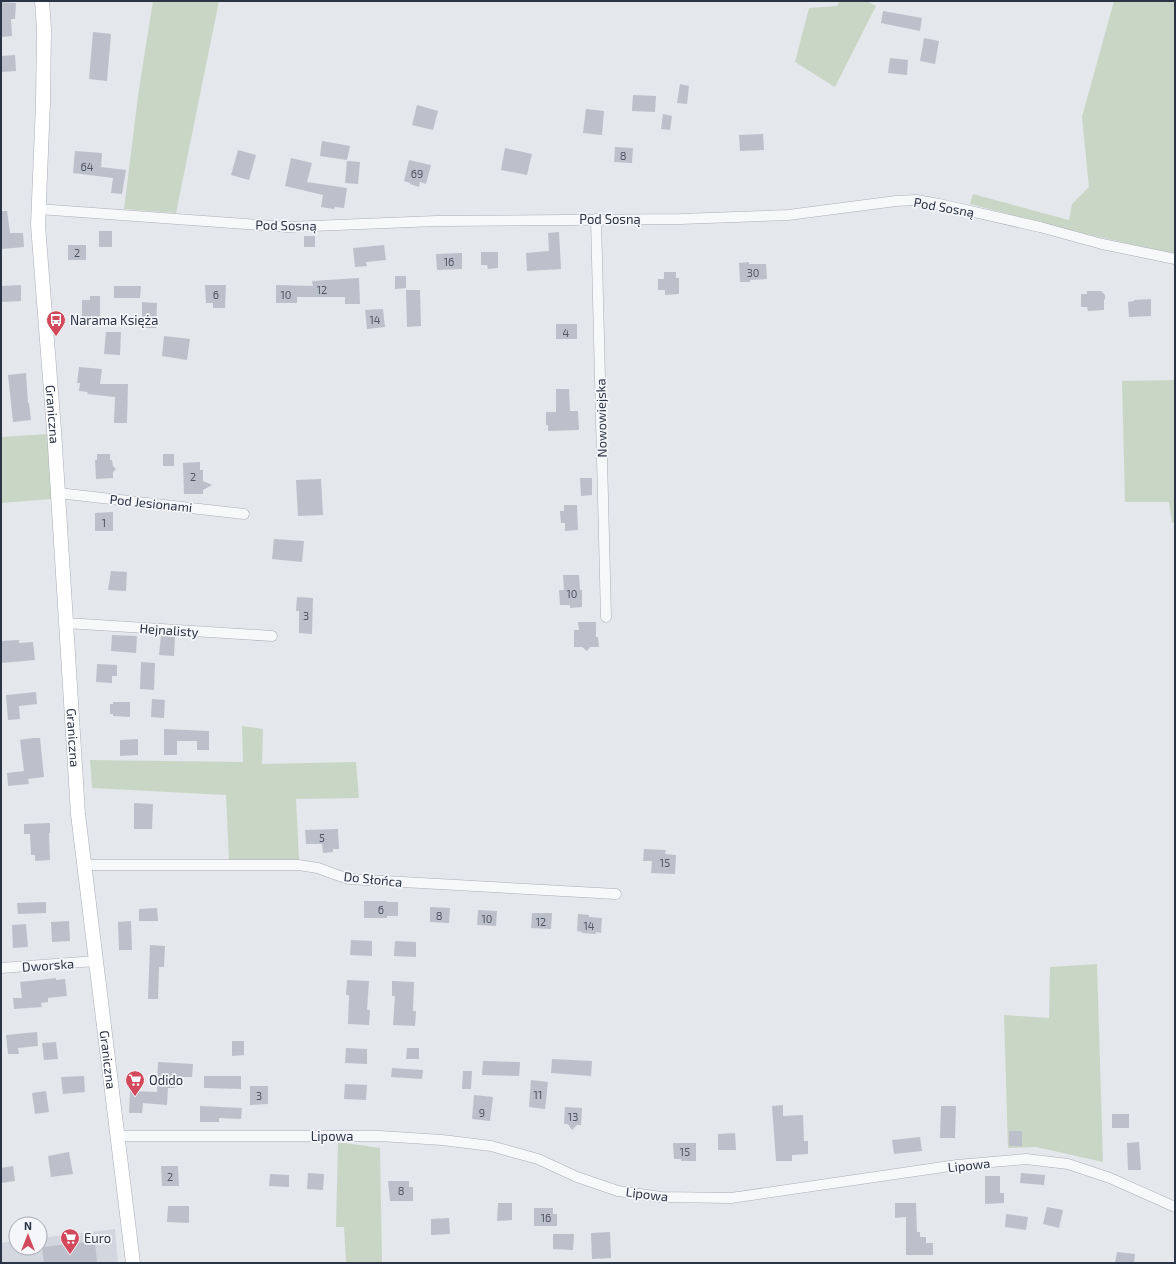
<svg xmlns="http://www.w3.org/2000/svg" width="1176" height="1264" viewBox="0 0 1176 1264" font-family="'Exo 2',sans-serif">
<rect width="100%" height="100%" fill="#e4e7ec"/>
<path fill="#d2d6de" d="M 115,1229 L 118,1263 L 1,1263 L 1,1243 L 16,1241 L 16,1248 L 40,1248 L 40,1238 Z"/>
<path fill="#c9d6c5" d="M 153,1 L 219,1 L 176,213 L 124,209 L 139,89 Z
M 840,1 L 866,1 L 876,6 L 835,87 L 795,62 L 809,8 L 837,6 Z
M 1114,1 L 1175,1 L 1175,254 L 1086,234 L 970,204 L 973,194 L 1069,220 L 1072,204 L 1089,187 L 1082,117 Z
M 1175,380 L 1175,523 L 1172,523 L 1169,502 L 1125,502 L 1122,381 Z
M 48,434 L 52,499 L 1,503 L 1,437 Z
M 242,726 L 263,729 L 262,764 L 356,762 L 359,798 L 296,799 L 299,860 L 229,860 L 226,795 L 92,788 L 90,760 L 243,762 Z
M 1097,964 L 1103,1162 L 1036,1147 L 1008,1148 L 1004,1015 L 1049,1018 L 1050,967 Z
M 338,1142 L 380,1148 L 382,1263 L 346,1263 L 344,1227 L 336,1227 Z"/>
<path fill="#bbc0ca" d="M 1,2 L 16,3 L 15,19 L 11,19 L 12,36 L 1,37 Z
M 883,11 L 922,18 L 920,31 L 881,23 Z
M 93,32 L 111,34 L 107,81 L 89,79 Z
M 924,38 L 939,41 L 935,64 L 920,61 Z
M 15,55 L 16,71 L 1,72 L 1,56 Z
M 890,58 L 908,60 L 907,75 L 888,73 Z
M 680,84 L 689,86 L 687,104 L 677,103 Z
M 633,95 L 656,96 L 655,112 L 632,111 Z
M 417,105 L 438,111 L 433,130 L 412,125 Z
M 586,109 L 604,111 L 602,135 L 583,133 Z
M 663,114 L 672,116 L 670,130 L 661,129 Z
M 763,134 L 764,150 L 740,151 L 739,135 Z
M 322,141 L 350,146 L 347,160 L 320,156 Z
M 615,147 L 633,148 L 632,163 L 614,162 Z
M 505,148 L 532,154 L 527,175 L 501,170 Z
M 238,150 L 256,155 L 249,180 L 231,175 Z
M 75,151 L 102,153 L 101,167 L 126,170 L 122,194 L 111,193 L 113,178 L 73,173 Z
M 291,158 L 312,163 L 307,182 L 347,188 L 344,208 L 335,207 L 334,209 L 321,207 L 323,195 L 285,186 Z
M 409,160 L 431,165 L 426,184 L 420,182 L 419,187 L 410,184 L 410,183 L 404,181 Z
M 347,161 L 360,162 L 358,184 L 345,183 Z
M 1,211 L 7,211 L 10,233 L 23,233 L 24,247 L 1,249 Z
M 99,231 L 112,231 L 112,247 L 99,247 Z
M 559,232 L 561,269 L 527,271 L 526,253 L 549,251 L 548,233 Z
M 304,236 L 315,236 L 315,247 L 304,247 Z
M 68,245 L 86,245 L 86,260 L 68,260 Z
M 384,245 L 386,260 L 366,262 L 367,266 L 355,267 L 353,248 Z
M 481,252 L 498,252 L 498,268 L 488,269 L 487,265 L 481,265 Z
M 462,253 L 462,269 L 437,270 L 436,254 Z
M 749,262 L 749,264 L 766,264 L 767,279 L 750,280 L 750,282 L 740,282 L 739,263 Z
M 664,272 L 676,272 L 676,278 L 679,278 L 679,294 L 665,295 L 665,290 L 658,290 L 658,279 L 664,279 Z
M 395,276 L 406,276 L 406,288 L 395,289 Z
M 359,278 L 360,304 L 345,304 L 345,297 L 297,297 L 297,303 L 276,303 L 276,285 L 313,286 L 312,281 Z
M 21,285 L 21,301 L 1,302 L 1,286 Z
M 205,285 L 226,285 L 225,308 L 213,308 L 213,303 L 206,303 Z
M 114,286 L 141,286 L 140,298 L 114,298 Z
M 406,290 L 420,290 L 421,326 L 407,327 Z
M 1087,291 L 1101,291 L 1105,295 L 1105,299 L 1104,300 L 1104,310 L 1088,311 L 1087,307 L 1081,307 L 1081,294 L 1087,294 Z
M 90,296 L 100,296 L 100,317 L 82,317 L 82,300 L 90,300 Z
M 1151,299 L 1151,316 L 1129,317 L 1128,302 L 1134,301 L 1134,300 Z
M 142,302 L 157,303 L 156,328 L 142,328 Z
M 383,309 L 385,327 L 367,329 L 365,310 Z
M 556,324 L 577,324 L 577,339 L 556,339 Z
M 106,332 L 121,332 L 120,355 L 104,354 Z
M 164,336 L 190,339 L 187,360 L 162,356 Z
M 79,367 L 102,369 L 100,384 L 128,384 L 127,423 L 114,423 L 115,397 L 87,394 L 88,392 L 79,391 L 80,383 L 77,383 Z
M 26,373 L 28,403 L 29,403 L 31,420 L 13,422 L 8,375 Z
M 556,389 L 569,389 L 570,411 L 578,411 L 579,430 L 548,431 L 548,425 L 546,425 L 546,412 L 556,412 Z
M 97,454 L 110,454 L 110,460 L 112,460 L 113,466 L 116,469 L 113,472 L 113,478 L 96,479 L 95,460 L 97,460 Z
M 163,454 L 174,454 L 174,466 L 163,466 Z
M 200,462 L 200,470 L 203,470 L 203,481 L 212,485 L 203,490 L 203,494 L 184,494 L 183,463 Z
M 580,478 L 592,478 L 592,495 L 581,496 Z
M 321,479 L 323,515 L 298,516 L 296,480 Z
M 564,505 L 577,505 L 578,530 L 565,531 L 565,523 L 561,523 L 560,511 L 564,511 Z
M 113,512 L 113,531 L 95,531 L 95,513 Z
M 274,539 L 304,541 L 302,562 L 272,559 Z
M 111,571 L 127,572 L 126,591 L 108,590 Z
M 563,575 L 579,575 L 580,590 L 582,590 L 582,607 L 570,608 L 570,605 L 560,605 L 559,590 L 564,590 Z
M 297,597 L 313,598 L 312,634 L 299,633 L 299,611 L 296,611 Z
M 578,622 L 596,622 L 596,637 L 598,637 L 599,647 L 590,647 L 587,651 L 582,647 L 574,647 L 574,630 L 579,630 Z
M 112,635 L 137,636 L 136,653 L 111,651 Z
M 161,635 L 175,636 L 174,656 L 159,655 Z
M 19,640 L 19,643 L 33,642 L 35,660 L 1,663 L 1,641 Z
M 141,662 L 155,663 L 154,690 L 140,689 Z
M 97,664 L 117,665 L 117,676 L 112,676 L 112,683 L 96,682 Z
M 36,692 L 37,704 L 19,706 L 20,719 L 8,720 L 6,695 Z
M 152,699 L 165,700 L 164,718 L 151,717 Z
M 113,702 L 130,702 L 130,717 L 113,716 L 113,714 L 110,714 L 110,704 L 113,704 Z
M 164,729 L 209,731 L 209,750 L 197,750 L 197,741 L 177,741 L 177,755 L 164,755 Z
M 33,738 L 40,738 L 44,777 L 28,779 L 29,784 L 8,786 L 7,773 L 24,771 L 20,740 Z
M 138,739 L 138,755 L 120,756 L 120,740 Z
M 134,803 L 153,804 L 152,829 L 134,829 Z
M 50,823 L 50,833 L 49,833 L 50,860 L 35,861 L 35,855 L 31,855 L 30,834 L 24,834 L 24,824 Z
M 338,829 L 339,849 L 333,849 L 333,852 L 323,853 L 322,844 L 306,844 L 305,830 Z
M 644,849 L 666,850 L 665,854 L 676,855 L 675,874 L 651,873 L 652,861 L 643,861 Z
M 364,901 L 387,901 L 387,902 L 398,902 L 398,916 L 387,916 L 387,918 L 364,918 Z
M 46,902 L 46,913 L 18,914 L 17,903 Z
M 430,907 L 450,908 L 449,923 L 430,922 Z
M 157,908 L 158,921 L 139,921 L 139,909 Z
M 478,910 L 497,911 L 496,926 L 477,925 Z
M 532,913 L 552,913 L 551,929 L 531,928 Z
M 578,914 L 589,915 L 589,917 L 602,918 L 601,933 L 596,932 L 596,934 L 582,933 L 582,932 L 577,931 Z
M 69,921 L 70,941 L 52,942 L 51,922 Z
M 131,921 L 132,950 L 119,950 L 118,922 Z
M 26,924 L 28,947 L 13,948 L 12,925 Z
M 351,940 L 372,941 L 372,956 L 350,955 Z
M 395,941 L 416,942 L 416,957 L 394,956 Z
M 150,945 L 165,946 L 164,967 L 159,967 L 158,999 L 148,999 Z
M 56,978 L 56,980 L 65,979 L 67,996 L 48,998 L 48,1002 L 41,1003 L 42,1007 L 14,1009 L 13,998 L 22,998 L 20,982 Z
M 347,980 L 369,981 L 367,1010 L 370,1010 L 369,1025 L 348,1024 L 349,995 L 346,995 Z
M 392,981 L 414,982 L 413,1011 L 416,1011 L 415,1026 L 393,1025 L 395,996 L 392,996 Z
M 37,1032 L 38,1046 L 18,1048 L 19,1054 L 8,1054 L 6,1035 Z
M 232,1041 L 244,1041 L 244,1055 L 232,1056 Z
M 56,1042 L 58,1059 L 44,1060 L 42,1043 Z
M 346,1048 L 367,1049 L 367,1064 L 345,1063 Z
M 407,1048 L 419,1048 L 419,1059 L 406,1059 Z
M 552,1059 L 592,1061 L 591,1076 L 551,1073 Z
M 483,1061 L 520,1062 L 519,1076 L 482,1075 Z
M 158,1062 L 193,1064 L 192,1077 L 176,1077 L 175,1088 L 168,1088 L 167,1105 L 143,1103 L 142,1113 L 129,1113 L 130,1091 L 157,1092 Z
M 392,1068 L 423,1070 L 422,1079 L 391,1077 Z
M 463,1071 L 472,1071 L 471,1089 L 462,1089 Z
M 84,1076 L 85,1092 L 63,1094 L 61,1077 Z
M 204,1076 L 241,1076 L 241,1089 L 204,1088 Z
M 531,1080 L 548,1082 L 545,1109 L 529,1107 Z
M 345,1084 L 367,1085 L 366,1100 L 344,1099 Z
M 250,1086 L 268,1086 L 268,1104 L 250,1105 Z
M 46,1091 L 49,1112 L 35,1114 L 32,1093 Z
M 474,1095 L 493,1097 L 490,1121 L 472,1119 Z
M 783,1105 L 783,1116 L 803,1115 L 804,1141 L 808,1141 L 808,1154 L 792,1155 L 792,1161 L 776,1161 L 772,1106 Z
M 200,1106 L 242,1108 L 241,1119 L 219,1118 L 219,1122 L 200,1122 Z
M 941,1106 L 956,1106 L 955,1138 L 940,1138 Z
M 565,1107 L 582,1108 L 581,1125 L 577,1125 L 572,1130 L 568,1124 L 564,1124 Z
M 1112,1114 L 1129,1114 L 1129,1128 L 1112,1128 Z
M 1009,1131 L 1022,1131 L 1022,1146 L 1009,1146 Z
M 735,1133 L 736,1150 L 718,1150 L 718,1134 Z
M 920,1137 L 922,1151 L 894,1154 L 892,1140 Z
M 1139,1142 L 1141,1170 L 1128,1170 L 1127,1143 Z
M 673,1143 L 696,1143 L 696,1161 L 681,1161 L 681,1159 L 674,1159 Z
M 69,1152 L 73,1174 L 51,1177 L 48,1156 Z
M 13,1166 L 15,1181 L 1,1183 L 1,1168 Z
M 161,1166 L 178,1166 L 179,1186 L 162,1186 Z
M 308,1173 L 324,1174 L 323,1190 L 307,1189 Z
M 1021,1173 L 1045,1175 L 1044,1185 L 1020,1183 Z
M 270,1174 L 289,1175 L 289,1187 L 269,1186 Z
M 985,1176 L 1000,1176 L 1000,1193 L 1004,1193 L 1004,1203 L 985,1204 Z
M 388,1181 L 409,1181 L 409,1187 L 413,1187 L 413,1201 L 390,1201 Z
M 498,1203 L 512,1203 L 512,1220 L 497,1221 Z
M 895,1203 L 916,1203 L 917,1232 L 920,1232 L 920,1237 L 926,1237 L 926,1243 L 933,1243 L 933,1255 L 906,1255 L 906,1217 L 895,1218 Z
M 168,1206 L 189,1206 L 189,1223 L 167,1222 Z
M 1047,1207 L 1063,1210 L 1059,1228 L 1043,1224 Z
M 534,1208 L 553,1208 L 553,1214 L 557,1214 L 557,1226 L 534,1226 Z
M 1006,1214 L 1028,1217 L 1026,1230 L 1005,1227 Z
M 449,1218 L 450,1234 L 431,1235 L 431,1219 Z
M 610,1232 L 611,1258 L 592,1259 L 591,1233 Z
M 553,1234 L 574,1234 L 573,1250 L 553,1249 Z
M 95,1241 L 97,1263 L 44,1263 L 42,1247 Z
M 1117,1252 L 1135,1254 L 1134,1263 L 1115,1263 Z"/>
<g fill="none" stroke-linecap="round" stroke-linejoin="round">
<g stroke="#a9aeb7" stroke-width="11">
<path id="street" d="M 38,209 L 288,227 L 436,221 L 680,219 L 788,215 L 896,201 L 916,200 L 939,204 L 1040,227 L 1102,244 L 1175,259
M 596,219 L 606,617
M 58,493 L 244,514
M 66,623 L 272,636
M 84,865 L 298,865 L 318,868 L 334,874 L 349,879 L 616,894
M 1,968 L 96,961
M 117,1136 L 380,1136 L 442,1140 L 491,1146 L 538,1159 L 577,1177 L 618,1191 L 661,1197 L 731,1198 L 957,1165 L 1026,1159 L 1068,1164 L 1110,1178 L 1175,1207"/>
</g>
<g stroke="#a9aeb7" stroke-width="15">
<g id="secondary">
<path id="s1" d="M 42,1 L 44,29 L 43,103 L 38,225 L 54,430 L 78,814 L 133,1263"/>
</g>
</g>
<use href="#street" stroke="#f7f8fa" stroke-width="10"/>
<use href="#secondary" stroke="#fff" stroke-width="14"/>
</g>
<defs>
<g id="bus-pin" transform="scale(1)"><path d="M0 17L-7.5 6A9.5 9.5 0 1 1 7.5 6Z" fill="#d1495b" stroke="#f4f6f9"/><path d="M-5-6H5V4H4V6H2V4H-2V6H-4V4H-5ZM-3.5-4V0h7V-4ZM-3.5 1.2v1.5H-2V1.2ZM2 1.2v1.5H3.5V1.2Z" fill="#fff"/></g>
<g id="supermarket-pin" transform="scale(1)"><path d="M0 17L-7.5 6A9.5 9.5 0 1 1 7.5 6Z" fill="#d1495b" stroke="#f4f6f9"/><path d="M-6-5.5h2.5l.6 2H6L4.5 2H-2.5L-4.4-4H-6ZM-1.5 3.2a1.3 1.3 0 1 0 .1 0ZM3 3.2a1.3 1.3 0 1 0 .1 0Z" fill="#fff"/></g>
</defs>
<g fill-rule="evenodd">
<use href="#bus-pin" x="56" y="320"/>
<use href="#supermarket-pin" x="135" y="1080"/>
<use href="#supermarket-pin" x="70" y="1238"/>
</g>
<g text-anchor="middle" dominant-baseline="central" stroke-width="3.5" stroke-linejoin="round" paint-order="stroke">
<g font-size="11" fill="#4f5766">
<text x="623" y="155">8</text>
<text x="87" y="166">64</text>
<text x="417" y="173">69</text>
<text x="77" y="252">2</text>
<text x="449" y="261">16</text>
<text x="753" y="272">30</text>
<text x="322" y="289">12</text>
<text x="216" y="294">6</text>
<text x="286" y="294">10</text>
<text x="375" y="319">14</text>
<text x="566" y="332">4</text>
<text x="193" y="476">2</text>
<text x="104" y="522">1</text>
<text x="572" y="593">10</text>
<text x="306" y="615">3</text>
<text x="322" y="837">5</text>
<text x="665" y="862">15</text>
<text x="381" y="909">6</text>
<text x="439" y="915">8</text>
<text x="487" y="918">10</text>
<text x="541" y="921">12</text>
<text x="589" y="925">14</text>
<text x="538" y="1094">11</text>
<text x="259" y="1095">3</text>
<text x="482" y="1112">9</text>
<text x="573" y="1116">13</text>
<text x="685" y="1151">15</text>
<text x="170" y="1176">2</text>
<text x="401" y="1190">8</text>
<text x="546" y="1217">16</text>
</g>
<g font-size="13" fill="#2b3445" stroke="#f4f6f9">
<text transform="translate(944 207) rotate(10)">Pod Sosną</text>
<text x="610" y="219">Pod Sosną</text>
<text transform="translate(286 225) rotate(1)">Pod Sosną</text>
<text stroke="none"><textPath href="#s1" startOffset="414">Graniczna</textPath></text>
<text transform="translate(601 418) rotate(-91)">Nowowiejska</text>
<text transform="translate(151 503) rotate(6)">Pod Jesionami</text>
<text transform="translate(169 630) rotate(4)">Hejnalisty</text>
<text stroke="none"><textPath href="#s1" startOffset="738">Graniczna</textPath></text>
<text transform="translate(373 879) rotate(6)">Do Słońca</text>
<text transform="translate(48 965) rotate(-4)">Dworska</text>
<text stroke="none"><textPath href="#s1" startOffset="1062">Graniczna</textPath></text>
<text x="332" y="1136">Lipowa</text>
<text transform="translate(969 1165) rotate(-6)">Lipowa</text>
<text transform="translate(647 1194) rotate(7)">Lipowa</text>
</g>
<g font-size="13" fill="#2b3445" stroke="#f4f6f9" text-anchor="start">
<text x="70" y="320">Narama Księża</text>
<text x="149" y="1080">Odido</text>
<text x="84" y="1238">Euro</text>
</g>
</g>
<rect width="1176" height="1264" fill="none" stroke="#2b3445" stroke-width="4"/>
<g transform="translate(28 1236)"><circle r="19" fill="#f4f6f9" stroke="#a4a8b1"/>
<path d="M0-3L7 15L0 10L-7 15Z" fill="#d1495b"/>
<text y="-6" font-size="11" font-weight="bold" text-anchor="middle" fill="#2b3445">N</text>
</g>
</svg>
